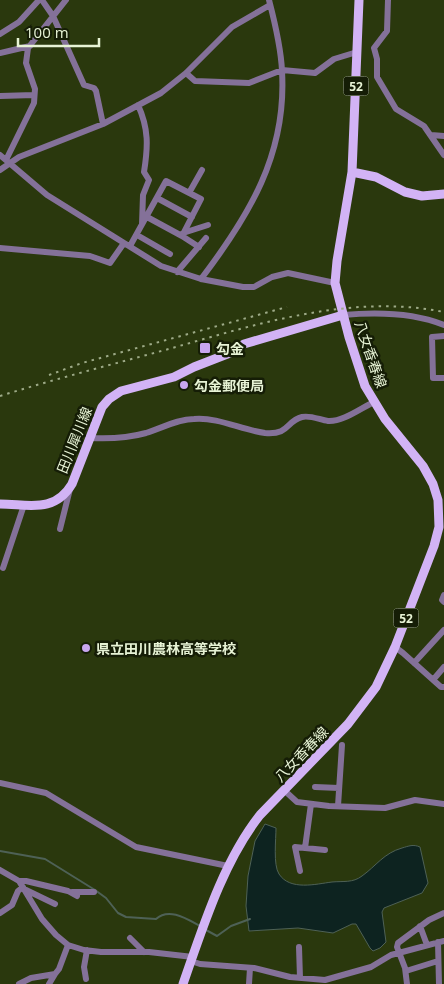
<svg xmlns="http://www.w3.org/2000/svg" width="444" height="984" viewBox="0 0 444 984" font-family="'Open Sans','Noto Sans JP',sans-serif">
<rect width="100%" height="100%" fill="#2a380d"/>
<path fill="#0d2320" stroke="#4e6156" d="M 265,824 L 276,828 C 276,839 273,865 279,874 C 290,891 316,884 332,882 C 343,881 353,883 362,876 C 376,866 384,853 402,848 C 409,846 413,844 420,847 L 428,883 L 422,893 L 384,908 L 382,912 L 386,942 L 380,948 L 373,951 L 370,948 L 356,924 L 352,924 L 333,933 L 298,928 L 249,931 L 246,906 L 248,876 L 255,841 Z"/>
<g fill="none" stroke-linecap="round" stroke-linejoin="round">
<path stroke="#4e6156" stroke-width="2" d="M 0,851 L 45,859 L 95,890 L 106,898 L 118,913 L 126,917 L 156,919 C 169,907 187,919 200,926
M 206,930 L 217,936 L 231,926 L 250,919"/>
<path stroke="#847199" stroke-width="6" d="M 42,0 L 53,16 L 84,85 L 94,88 L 96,91 L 103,124
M 388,0 L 387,31 L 374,48 L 377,59 L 377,77 L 396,109 L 424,126 L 444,155
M 0,34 L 19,22 L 39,0
M 0,53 L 30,46
M 186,73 L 195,81 L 249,83 L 282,70 L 315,73 L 334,59 L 357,52
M 0,96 L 34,95
M 138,105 C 149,129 148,147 144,172 L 149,180 L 143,195 L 142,224
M 431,135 L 444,136
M 0,155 L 47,195 L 161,266 L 201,279 L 243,287 L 254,287 L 272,277 L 288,273 L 335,283
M 6,160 L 34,103 L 35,89 L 26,63 L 28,48 L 66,0
M 0,170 L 19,157 L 103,124 L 161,93 L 186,73 L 232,27 L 270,5
M 189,193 L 202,170
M 157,198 L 192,217
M 183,233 L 208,225
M 137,235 L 170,254
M 182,236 L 199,247
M 130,246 L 166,181 L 201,199 L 182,236 L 147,217
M 0,248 L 90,256 L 110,263 L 124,243
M 177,272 L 206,238
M 201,279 C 249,216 287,154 282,71 C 281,47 275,23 269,0
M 343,315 C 376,312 412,312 444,325
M 444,336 L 432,337 L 433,378 L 444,378
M 90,438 C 109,439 128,438 146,433 C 162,428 178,419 194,419 C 219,417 241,430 265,433 C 290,435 286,421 302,417 C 311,415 320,420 328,421 C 343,422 361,408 374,402
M 60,529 L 70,489
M 3,568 L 24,505
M 444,595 L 442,600 L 444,602
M 395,647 L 403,653 L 441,687 L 444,687
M 414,663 L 444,630
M 433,680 L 444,667
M 0,783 L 46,793 L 136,847 L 228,866
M 315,787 L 339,788
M 285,791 L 297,802 L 329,806 L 385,808 L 415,800 L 444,804
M 311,804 L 305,848 L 325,850
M 338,806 L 342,745
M 0,870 L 19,881 L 42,919 L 56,935 L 68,945 L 84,950 L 101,952 L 149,952 L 193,957
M 300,871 L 295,847 L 305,848
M 19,881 L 26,881 L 68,891 L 77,896
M 24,889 L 55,904
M 72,892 L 94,892
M 0,913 L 12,905 L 18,891 L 23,887
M 420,926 L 427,945
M 130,938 L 144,952
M 438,942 L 439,984
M 299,947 L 300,978
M 191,961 L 200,964 L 254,968 L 290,977 L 325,980 L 371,967 L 391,955 L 444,941
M 406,971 L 438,961
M 86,979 L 84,967 L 87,950
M 19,984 L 31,978 L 55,974 L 59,969 L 68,945
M 49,984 L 55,974
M 249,984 L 250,968
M 407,984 L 405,968 L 397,947 L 398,943 L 429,920 L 444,913"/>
<path stroke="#d2b3f5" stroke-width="9" d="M 352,172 L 376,177 L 405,192 L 422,196 L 444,194
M 0,504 C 28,504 54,514 72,484 L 102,407 L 109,399 L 121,391 L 174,377 L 194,367 L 230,353 L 244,344 L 343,315
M 183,984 C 203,927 223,862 260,815 L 348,724 L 376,687 L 395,647 L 434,546 L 439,527 L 438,500 L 433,484 L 423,466 L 385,419 L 365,386 L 349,337 L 335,283 L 337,261 L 352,172 L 359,0"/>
<path stroke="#9daa87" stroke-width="2" stroke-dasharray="2.5 5" stroke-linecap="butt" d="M 49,375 L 82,363 L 287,307
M 0,396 C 55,379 110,365 165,350 C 255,325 349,293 444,312"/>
</g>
<g fill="#c8a6ef" stroke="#151d06" stroke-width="2">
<rect x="199" y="342" width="12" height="12" rx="2.5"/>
<circle cx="184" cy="385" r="5"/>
<circle cx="86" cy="648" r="5"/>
</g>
<g text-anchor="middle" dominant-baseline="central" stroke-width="5" stroke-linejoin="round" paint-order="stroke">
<g fill="#151d06" stroke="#a8b397" stroke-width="1">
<rect x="343.5" y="76.5" width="25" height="19" rx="4"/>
<rect x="393.5" y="608.5" width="25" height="19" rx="4"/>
</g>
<g font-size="12" font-weight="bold" fill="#e7f3d5">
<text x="356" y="86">52</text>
<text x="406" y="618">52</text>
</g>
<g font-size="14" font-weight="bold" fill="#e7f3d5" stroke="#151d06" text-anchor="start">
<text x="216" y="348">勾金</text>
<text x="194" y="385">勾金郵便局</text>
<text x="96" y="648">県立田川農林高等学校</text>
</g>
<g font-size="14" fill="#e7f3d5" stroke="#151d06">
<text transform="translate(371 354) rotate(71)">八女香春線</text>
<text transform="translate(74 440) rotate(-68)">田川犀川線</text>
<text transform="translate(301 754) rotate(-46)">八女香春線</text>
</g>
</g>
<path d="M18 38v8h81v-8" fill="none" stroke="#e7f3d5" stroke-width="2.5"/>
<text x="25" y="38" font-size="15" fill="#e7f3d5" stroke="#151d06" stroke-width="4" paint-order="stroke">100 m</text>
</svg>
